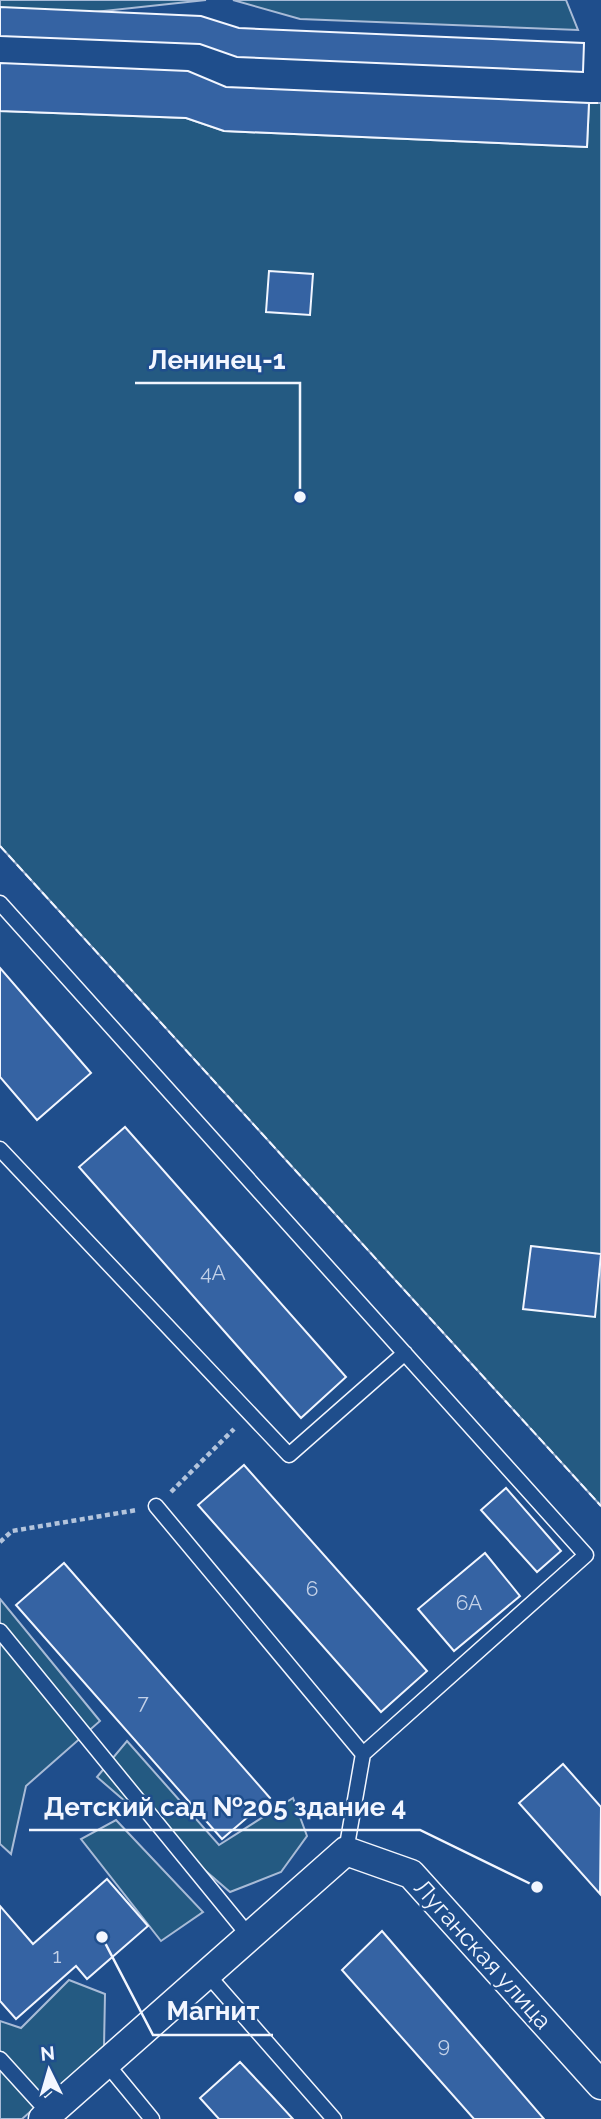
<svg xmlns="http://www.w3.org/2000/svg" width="601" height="2119" viewBox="0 0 601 2119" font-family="Raleway,sans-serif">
<rect width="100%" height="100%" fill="#1f4e8c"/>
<path fill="#245a82" stroke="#a8bbd7" stroke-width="2" d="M 0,0 L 206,0 L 11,21 L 0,20 Z
M 233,0 L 566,0 L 578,30 L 300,19 Z
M 589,103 L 601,103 L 601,1506 L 0,846 L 0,111 L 186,118 L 224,131 L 587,147 Z
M 0,1599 L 100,1721 L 26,1786 L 11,1854 L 0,1844 Z
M 127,1741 L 219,1845 L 293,1798 L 307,1836 L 281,1872 L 230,1892 L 97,1777 Z
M 116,1820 L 203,1912 L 161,1941 L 81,1839 Z
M 69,1980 L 105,1994 L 104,2047 L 22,2119 L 0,2119 L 0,2021 L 21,2028 Z"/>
<path fill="#3563a3" stroke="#f2f6ff" stroke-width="2" d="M 0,7 L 201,16 L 239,28 L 584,43 L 583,72 L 237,57 L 200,44 L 0,36 Z
M 0,63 L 188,71 L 226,87 L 589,103 L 587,147 L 224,131 L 186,118 L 0,111 Z
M 269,271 L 313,274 L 310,315 L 266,312 Z
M 0,968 L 91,1073 L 37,1120 L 0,1077 Z
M 125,1127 L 346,1377 L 301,1418 L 79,1167 Z
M 531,1246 L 601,1254 L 595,1317 L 523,1309 Z
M 244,1465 L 427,1671 L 381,1712 L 198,1505 Z
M 506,1488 L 561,1551 L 537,1572 L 481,1510 Z
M 485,1553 L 520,1596 L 454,1651 L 418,1609 Z
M 64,1563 L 270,1798 L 222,1839 L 16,1605 Z
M 563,1764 L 601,1807 L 600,1894 L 519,1803 Z
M 107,1879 L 148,1926 L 87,1979 L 76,1966 L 16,2019 L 0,2001 L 0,1906 L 33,1944 Z
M 382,1931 L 544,2119 L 474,2119 L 342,1970 Z
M 240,2062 L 270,2094 L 293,2119 L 219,2119 L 200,2098 Z"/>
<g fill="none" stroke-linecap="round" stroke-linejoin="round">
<g stroke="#f2f6ff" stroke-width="17">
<path id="service" d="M 0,903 L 586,1555 L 363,1754 L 346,1851
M 0,1149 L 289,1455 L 405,1353
M 156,1506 L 363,1754
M 0,1631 L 249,1936
M 207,1974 L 334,2119
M 0,2059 L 49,2113
M 106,2063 L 152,2119"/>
</g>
<g stroke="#f2f6ff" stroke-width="31">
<path id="minor" d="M 43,2119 L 346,1851 L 411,1874 L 601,2085"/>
</g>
<path stroke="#b3c4dc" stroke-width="4.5" stroke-dasharray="5 3.5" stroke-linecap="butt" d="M 171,1492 L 234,1429
M 0,1542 L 12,1531 L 137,1510"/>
<use href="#service" stroke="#1f4e8c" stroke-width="14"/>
<use href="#minor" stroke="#1f4e8c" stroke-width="28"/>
<path stroke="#f2f6ff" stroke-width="2" stroke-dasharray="9 3.5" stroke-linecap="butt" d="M 589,103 L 601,103
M 0,846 L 601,1506"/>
</g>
<g text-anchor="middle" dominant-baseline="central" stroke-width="5" stroke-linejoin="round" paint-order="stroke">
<g font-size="21" fill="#c3d1e8">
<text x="213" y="1272">4А</text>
<text x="312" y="1588">6</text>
<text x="469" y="1602">6А</text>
<text x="143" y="1701">7</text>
<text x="57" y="1955">1</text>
<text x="444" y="2044">9</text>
</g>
<g font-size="24" fill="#f2f6ff" stroke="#1f4e8c">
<text transform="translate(483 1954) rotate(48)">Луганская улица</text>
</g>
</g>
<path fill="none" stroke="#f2f6ff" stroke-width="2.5" d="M300 497L300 383H135M537 1887L420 1830H29M102 1937L153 2035H273"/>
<g fill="#f2f6ff" stroke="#1f4e8c" stroke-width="2.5">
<circle cx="300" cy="497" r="7"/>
<circle cx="537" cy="1887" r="7"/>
<circle cx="102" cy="1937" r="7"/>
</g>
<g font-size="26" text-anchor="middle" font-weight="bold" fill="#f2f6ff" stroke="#1f4e8c" stroke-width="5" stroke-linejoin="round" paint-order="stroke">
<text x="217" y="369">Ленинец-1</text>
<text x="225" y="1816">Детский сад №205 здание 4</text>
<text x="213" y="2020">Магнит</text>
</g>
<g transform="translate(49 2070) rotate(355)" stroke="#1f4e8c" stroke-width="5" paint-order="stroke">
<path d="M0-5L12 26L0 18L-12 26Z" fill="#f2f6ff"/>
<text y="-10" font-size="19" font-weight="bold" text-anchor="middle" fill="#f2f6ff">N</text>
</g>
</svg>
